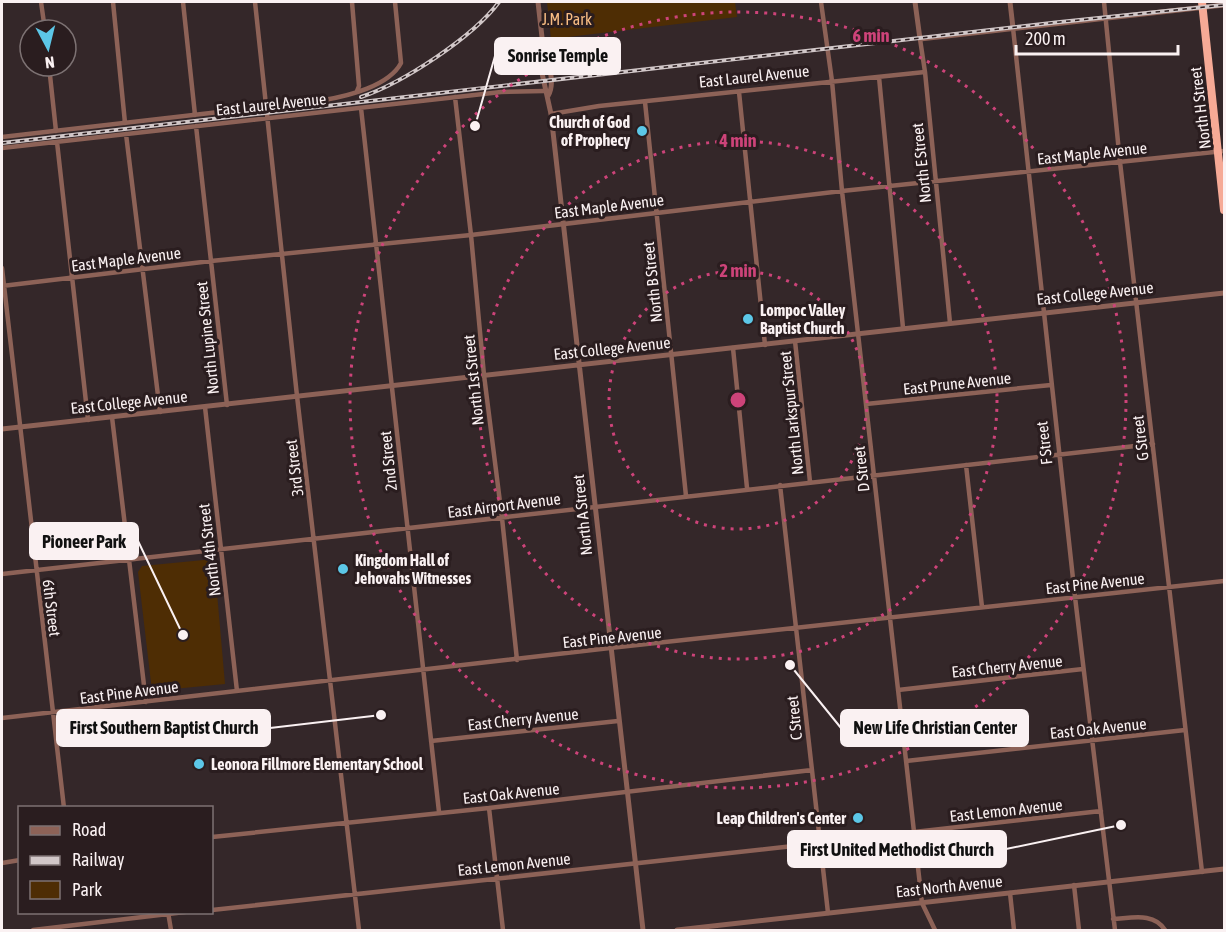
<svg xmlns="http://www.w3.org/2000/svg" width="1226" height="932" viewBox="0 0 1226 932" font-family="'Asap Condensed',sans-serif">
<rect width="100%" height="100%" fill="#342729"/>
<path fill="#4e2d04" d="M 547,2 L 735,2 L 737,17 L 551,39 Z
M 214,559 L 225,684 L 152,691 L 138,572 L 142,566 Z"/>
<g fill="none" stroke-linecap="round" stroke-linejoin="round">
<path stroke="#8d6257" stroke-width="4.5" d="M 41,2 L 45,30
M 113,2 L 125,123
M 183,2 L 195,115
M 255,2 L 297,396 L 359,930
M 352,2 L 359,86 L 357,91
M 821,2 L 832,81 L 842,191 L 922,903 L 935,930
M 1104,2 L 1120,162 L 1202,872
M 1013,28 L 1075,597 L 1115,930
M 920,39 L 925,72 L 950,323
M 49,66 L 56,131
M 879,77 L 903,328
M 739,92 L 765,345
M 455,97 L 471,235 L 484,375 L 502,518 L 517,660
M 645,102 L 686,496
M 361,108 L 439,812
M 551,114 L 599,106 L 925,72
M 196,126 L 227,405
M 126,134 L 160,412
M 2,137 L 324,100 C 348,96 389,86 401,63 L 395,2
M 57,142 L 88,420
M 2,148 L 501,92 L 544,91
M 2,268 L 64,808
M 2,286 L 211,261 L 471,235 L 842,191 L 1224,151
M 795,341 L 810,482
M 733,348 L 747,488
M 866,404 L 1051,385
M 205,407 L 237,691
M 112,417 L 146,702
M 966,465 L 982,607
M 780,485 L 828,913
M 2,574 L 1153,444
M 898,690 L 1083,669
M 2,718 L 610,648 L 1224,581
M 431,741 L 618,721
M 906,761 L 1185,730
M 489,808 L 503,930
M 914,832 L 1101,811
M 212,837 L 489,808 L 812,770
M 2,863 L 20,860
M 1074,885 L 1079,930
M 1010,893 L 1014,930
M 212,910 L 820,843
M 168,912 L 171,930
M 1113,919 C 1132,918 1154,912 1165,930
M 33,930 L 185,912"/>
<path stroke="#8d6257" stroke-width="5" d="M 538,2 L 544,55 L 540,64 L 551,114 L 643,930
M 915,2 L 920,39 L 1224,5
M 1010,2 L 1013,28
M 544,55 C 550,66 555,84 548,96
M 2,429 L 1224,293
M 677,930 L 1224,869"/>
<path stroke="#f6aa96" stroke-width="8" d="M 1202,2 L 1224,210"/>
<g stroke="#d1c7c8" stroke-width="4">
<path id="rail" d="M 361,97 C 403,83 473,37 499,2
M 2,143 L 1060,22 L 1224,5"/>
</g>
<use href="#rail" stroke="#2a1d1f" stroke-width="1.5" stroke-dasharray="4.5" stroke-linecap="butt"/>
</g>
<g fill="none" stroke="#cd4379" stroke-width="3" stroke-dasharray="3 6">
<circle cx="738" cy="400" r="129"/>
<circle cx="738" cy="400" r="259"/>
<circle cx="738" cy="400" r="388"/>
</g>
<g fill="#5cc7e7" stroke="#2a1d1f" stroke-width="2">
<circle cx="642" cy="131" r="6"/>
<circle cx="748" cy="319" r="6"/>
<circle cx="343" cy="569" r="6"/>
<circle cx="199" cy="764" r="6"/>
<circle cx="858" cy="818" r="6"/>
</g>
<g text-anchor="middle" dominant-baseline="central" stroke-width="6" stroke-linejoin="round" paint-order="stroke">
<g font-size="16" fill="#f8bc83" stroke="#2a1d1f">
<text x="567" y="19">J.M. Park</text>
</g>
<g font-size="16" fill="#faf1f2" stroke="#2a1d1f">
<text transform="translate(754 76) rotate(-6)">East Laurel Avenue</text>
<text transform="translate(271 104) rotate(-6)">East Laurel Avenue</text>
<text transform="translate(1200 108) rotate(-97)">North H Street</text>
<text transform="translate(1092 153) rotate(-6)">East Maple Avenue</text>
<text transform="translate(921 163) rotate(-96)">North E Street</text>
<text transform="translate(609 206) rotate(-7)">East Maple Avenue</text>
<text transform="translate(126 259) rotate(-7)">East Maple Avenue</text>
<text transform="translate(652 282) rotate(-96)">North B Street</text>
<text transform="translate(1095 293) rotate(-6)">East College Avenue</text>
<text transform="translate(207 338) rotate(-96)">North Lupine Street</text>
<text transform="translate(612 348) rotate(-6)">East College Avenue</text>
<text transform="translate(473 380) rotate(-96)">North 1st Street</text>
<text transform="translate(957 383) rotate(-6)">East Prune Avenue</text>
<text transform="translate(129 402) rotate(-6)">East College Avenue</text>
<text transform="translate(791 413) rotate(-96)">North Larkspur Street</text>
<text transform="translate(1140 438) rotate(-97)">G Street</text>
<text transform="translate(1044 443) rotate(-97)">F Street</text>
<text transform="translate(388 461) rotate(-96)">2nd Street</text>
<text transform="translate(294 468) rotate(-97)">3rd Street</text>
<text transform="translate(861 469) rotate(-96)">D Street</text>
<text transform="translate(504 505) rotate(-7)">East Airport Avenue</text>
<text transform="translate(582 515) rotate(-96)">North A Street</text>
<text transform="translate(209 550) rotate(-97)">North 4th Street</text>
<text transform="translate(1095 583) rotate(-6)">East Pine Avenue</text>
<text transform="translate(52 608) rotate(83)">6th Street</text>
<text transform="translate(612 637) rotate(-6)">East Pine Avenue</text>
<text transform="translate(1007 666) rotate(-6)">East Cherry Avenue</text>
<text transform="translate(129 692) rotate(-7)">East Pine Avenue</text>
<text transform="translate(794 718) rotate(-96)">C Street</text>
<text transform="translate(523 719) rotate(-6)">East Cherry Avenue</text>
<text transform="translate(1098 728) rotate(-6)">East Oak Avenue</text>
<text transform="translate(511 793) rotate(-6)">East Oak Avenue</text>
<text transform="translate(1006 810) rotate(-6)">East Lemon Avenue</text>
<text transform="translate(514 864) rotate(-6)">East Lemon Avenue</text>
<text transform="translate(949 886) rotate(-6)">East North Avenue</text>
</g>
<g font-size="16" font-weight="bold" fill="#faf1f2" stroke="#2a1d1f" text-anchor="start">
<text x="630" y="122" text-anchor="end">Church of God<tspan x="630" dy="18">of Prophecy</tspan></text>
<text x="760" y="310">Lompoc Valley<tspan x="760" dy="18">Baptist Church</tspan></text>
<text x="355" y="560">Kingdom Hall of<tspan x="355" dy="18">Jehovahs Witnesses</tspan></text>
<text x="211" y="764">Leonora Fillmore Elementary School</text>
<text x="846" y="818" text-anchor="end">Leap Children's Center</text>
</g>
</g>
<circle cx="738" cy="400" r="9" fill="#cd4379" stroke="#2a1d1f" stroke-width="3"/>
<g font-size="18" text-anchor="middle" font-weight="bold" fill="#cd4379" stroke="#2a1d1f" stroke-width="6" stroke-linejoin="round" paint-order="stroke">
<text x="871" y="42">6 min</text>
<text x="738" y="147">4 min</text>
<text x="738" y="277">2 min</text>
</g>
<path fill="none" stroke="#faf1f2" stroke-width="2" d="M475 126L495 56M183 635L138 541M790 665L841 728M381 715L270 728M1121 825L1006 849"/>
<g fill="#faf1f2" stroke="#2a1d1f" stroke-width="2">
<circle cx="475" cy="126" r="6"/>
<circle cx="183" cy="635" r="6"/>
<circle cx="790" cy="665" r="6"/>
<circle cx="381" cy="715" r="6"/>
<circle cx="1121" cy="825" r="6"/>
</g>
<g fill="#faf1f2" stroke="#faf1f2" stroke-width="2">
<rect x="495" y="38" width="125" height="36" rx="6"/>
<rect x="30" y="523" width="108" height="36" rx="6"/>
<rect x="841" y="710" width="187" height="36" rx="6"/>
<rect x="57" y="710" width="213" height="36" rx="6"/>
<rect x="788" y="831" width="218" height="36" rx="6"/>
</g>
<g font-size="18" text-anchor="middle" font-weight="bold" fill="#111">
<text x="558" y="62">Sonrise Temple</text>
<text x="84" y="548">Pioneer Park</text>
<text x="935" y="734">New Life Christian Center</text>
<text x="164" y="734">First Southern Baptist Church</text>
<text x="897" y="856">First United Methodist Church</text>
</g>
<rect width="1226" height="932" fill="none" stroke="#faf1f2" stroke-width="6"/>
<rect x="18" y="806" width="195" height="108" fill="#2a1d1f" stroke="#7d7273" stroke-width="1.5"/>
<rect x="30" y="826" width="30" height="9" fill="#8d6257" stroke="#7d7273" stroke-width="1.5"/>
<text x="72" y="836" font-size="18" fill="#faf1f2">Road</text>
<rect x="30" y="856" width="30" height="9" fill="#d1c7c8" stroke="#7d7273" stroke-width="1.5"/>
<text x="72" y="866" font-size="18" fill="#faf1f2">Railway</text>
<rect x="30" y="881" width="30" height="18" fill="#4e2d04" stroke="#7d7273" stroke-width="1.5"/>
<text x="72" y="896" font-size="18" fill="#faf1f2">Park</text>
<g transform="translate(48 48) rotate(173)"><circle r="28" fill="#2a1d1f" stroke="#7d7273" stroke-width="1.5"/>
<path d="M0-4.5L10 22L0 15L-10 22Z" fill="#5cc7e7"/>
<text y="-9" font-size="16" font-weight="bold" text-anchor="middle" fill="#faf1f2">N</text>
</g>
<path d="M1016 45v9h162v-9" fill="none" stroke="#faf1f2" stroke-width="3"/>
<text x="1025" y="45" font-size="18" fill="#faf1f2" stroke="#2a1d1f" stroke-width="4.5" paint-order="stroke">200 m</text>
</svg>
